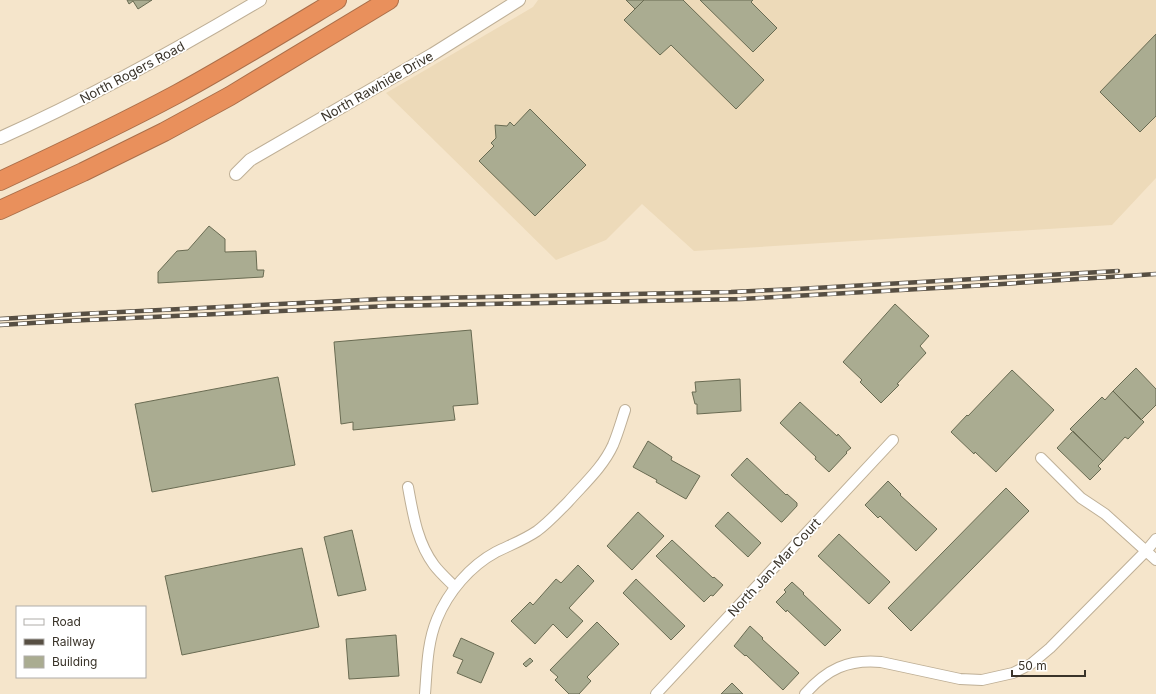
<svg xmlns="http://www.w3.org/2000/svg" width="1156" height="694" viewBox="0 0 1156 694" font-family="Inter,sans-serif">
<rect width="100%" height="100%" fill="#f5e5cb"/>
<path fill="#eddab9" d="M 538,0 L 1156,0 L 1156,178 L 1112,225 L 694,251 L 642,204 L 606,240 L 556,260 L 386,93 L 533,7 Z"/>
<path fill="#aaac91" stroke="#696b52" d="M 127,0 L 152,0 L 138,9 L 133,1 L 129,4 Z
M 626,0 L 644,0 L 635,9 Z
M 644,0 L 683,0 L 764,80 L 736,109 L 671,45 L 660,55 L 624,20 Z
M 700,0 L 753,0 L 751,2 L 777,28 L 753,52 Z
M 1156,34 L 1156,116 L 1140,132 L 1100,92 Z
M 530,109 L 586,165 L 535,216 L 479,161 L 494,146 L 491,143 L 496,138 L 495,125 L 507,126 L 510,122 L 514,126 Z
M 209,226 L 225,239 L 225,252 L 256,251 L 257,270 L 264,270 L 263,277 L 158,283 L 158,272 L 177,251 L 188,250 Z
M 895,304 L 929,336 L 920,346 L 926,353 L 897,384 L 899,385 L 881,403 L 860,382 L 862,380 L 843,362 Z
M 471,330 L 478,404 L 453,406 L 455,420 L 353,430 L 353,422 L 341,424 L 334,342 Z
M 1136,368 L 1156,389 L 1156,405 L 1141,420 L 1113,391 Z
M 1012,370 L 1054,410 L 996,472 L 975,452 L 974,454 L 951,432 L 967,415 L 968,416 Z
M 278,377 L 295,465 L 152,492 L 135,404 Z
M 740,379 L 741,411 L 697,414 L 697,404 L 695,404 L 692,392 L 696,392 L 695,382 Z
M 1113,391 L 1144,422 L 1128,439 L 1125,437 L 1103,461 L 1070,429 L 1102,397 L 1105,400 Z
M 800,402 L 837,436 L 838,434 L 851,448 L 846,452 L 847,453 L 829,472 L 815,459 L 816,457 L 780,423 Z
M 1073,431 L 1103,461 L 1098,466 L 1101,469 L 1090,480 L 1057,448 Z
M 648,441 L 672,457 L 671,460 L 700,476 L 686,499 L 656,482 L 657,480 L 633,467 Z
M 747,458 L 786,495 L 787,494 L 797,503 L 797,506 L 782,522 L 781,522 L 731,475 Z
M 888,481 L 901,494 L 900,495 L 937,529 L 916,551 L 880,516 L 878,518 L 865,505 Z
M 1006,488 L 1029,511 L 911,631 L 888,608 Z
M 638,512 L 664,536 L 632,570 L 607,546 Z
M 728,512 L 761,543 L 748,557 L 715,526 Z
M 352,530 L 366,590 L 338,596 L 324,537 Z
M 839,534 L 890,582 L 869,604 L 818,556 Z
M 672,540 L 713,578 L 714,577 L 723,585 L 713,596 L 711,595 L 704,602 L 656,556 Z
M 302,548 L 319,627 L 182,655 L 165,576 Z
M 578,565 L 594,581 L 569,608 L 583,621 L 567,638 L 553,624 L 535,644 L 511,621 L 530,602 L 533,605 L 556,579 L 561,583 Z
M 636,579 L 685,626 L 671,640 L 623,593 Z
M 792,582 L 804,593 L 803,594 L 841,630 L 825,646 L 787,610 L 786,612 L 776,602 L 786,592 L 784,590 Z
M 597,622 L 619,644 L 587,677 L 591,681 L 579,694 L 569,694 L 555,680 L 558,677 L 550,670 Z
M 750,626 L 763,638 L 762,639 L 799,673 L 783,690 L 746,655 L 745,656 L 734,646 Z
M 396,635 L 399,676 L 349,679 L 346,639 Z
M 461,638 L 494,653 L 481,683 L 457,673 L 463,660 L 453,656 Z
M 530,658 L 533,661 L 526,667 L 523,664 Z
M 732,683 L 743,694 L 721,694 Z"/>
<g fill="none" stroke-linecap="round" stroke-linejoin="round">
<g stroke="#beaf96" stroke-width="12">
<path id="minor" d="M 1041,458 L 1081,498 L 1105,514 L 1156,560
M 408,487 C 413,514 417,542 434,565 C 440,573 448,580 455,587
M 425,694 C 427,669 427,643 437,619 C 448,592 470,566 496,552 C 510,545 524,540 537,531 C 548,523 558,512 568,502 C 584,484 603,467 613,445 C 618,433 621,422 625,410
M 656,694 L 893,440
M 805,694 C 827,669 848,659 881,662 L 960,679 L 982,680 L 1013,673 L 1031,664 L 1050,648 L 1147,550 L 1156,539"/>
</g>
<g stroke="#beaf96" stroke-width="14">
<path id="tertiary" d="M 0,138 C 90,98 176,50 260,0
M 236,174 L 250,160 L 433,54 L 519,0"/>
</g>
<g stroke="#ab6f4a" stroke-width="20">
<path id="motorway" d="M 0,181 C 60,153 119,125 177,94 C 232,64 284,32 337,0
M 0,210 L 83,172 L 164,132 L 230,96 L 389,0"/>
</g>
<use href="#minor" stroke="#fff" stroke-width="10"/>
<use href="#tertiary" stroke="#fff" stroke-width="12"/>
<use href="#motorway" stroke="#e9905c" stroke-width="18"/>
<g stroke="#574f43" stroke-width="4.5">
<path id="rail" d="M 0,319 L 80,314 L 382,299 L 731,292 L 797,289 L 1118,271
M 0,325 L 65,321 L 389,306 L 741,299 L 955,287 L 1156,274"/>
</g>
<use href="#rail" stroke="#fff" stroke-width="3" stroke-dasharray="9" stroke-linecap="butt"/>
</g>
<g text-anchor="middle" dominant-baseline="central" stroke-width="3.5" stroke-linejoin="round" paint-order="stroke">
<g font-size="13" fill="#393329" stroke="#fff">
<text transform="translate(132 72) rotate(-28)">North Rogers Road</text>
<text transform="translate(377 86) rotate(-30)">North Rawhide Drive</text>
<text transform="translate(774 567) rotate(-47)">North Jan-Mar Court</text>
</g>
</g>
<rect x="16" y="606" width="130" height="72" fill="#ffffff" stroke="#b0ada9"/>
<rect x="24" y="619" width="20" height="6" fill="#ffffff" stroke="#b0ada9"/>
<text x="52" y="626" font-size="12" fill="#393329">Road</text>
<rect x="24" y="639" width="20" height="6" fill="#574f43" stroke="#b0ada9"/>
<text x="52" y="646" font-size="12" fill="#393329">Railway</text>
<rect x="24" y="656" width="20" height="12" fill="#aaac91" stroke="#b0ada9"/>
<text x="52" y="666" font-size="12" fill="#393329">Building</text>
<path d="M1012 670v6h73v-6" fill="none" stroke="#393329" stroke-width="2"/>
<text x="1018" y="670" font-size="12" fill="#393329" stroke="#ffffff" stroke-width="3" paint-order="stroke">50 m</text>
</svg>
